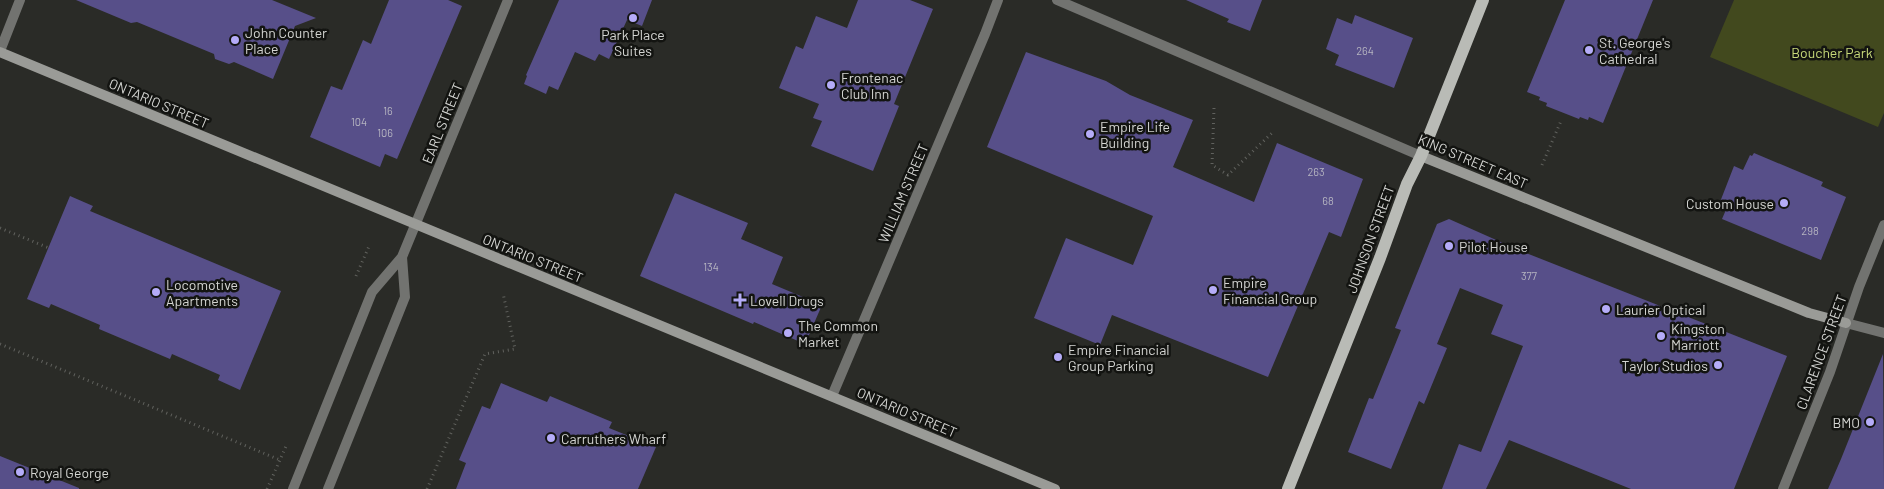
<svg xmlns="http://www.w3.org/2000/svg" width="1884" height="489" viewBox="0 0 1884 489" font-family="Barlow,sans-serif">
<rect width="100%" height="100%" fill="#2a2b27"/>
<path fill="#42491e" d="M 1734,0 L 1884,0 L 1884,113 L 1878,127 L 1710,57 Z"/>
<path fill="#574f89" d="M 76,0 L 272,0 L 316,18 L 295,26 L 273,79 L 234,62 L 229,64 L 215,59 L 214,54 L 137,22 L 131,23 Z
M 389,0 L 448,0 L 462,6 L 397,159 L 385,154 L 380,167 L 310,137 L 331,86 L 342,90 L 363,40 L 371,44 Z
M 559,0 L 652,0 L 642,26 L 627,20 L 609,59 L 599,54 L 595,61 L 575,52 L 558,90 L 549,86 L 546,94 L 524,84 L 527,76 L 526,75 Z
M 858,0 L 910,0 L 933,9 L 894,104 L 899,106 L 873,171 L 811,146 L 822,121 L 813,118 L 819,104 L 779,88 L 796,46 L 803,49 L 816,16 L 847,28 Z
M 1186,0 L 1262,0 L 1250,31 L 1227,22 L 1229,19 Z
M 1565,0 L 1653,0 L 1603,123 L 1589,117 L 1588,120 L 1580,117 L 1579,119 L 1546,106 L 1547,103 L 1539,100 L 1540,97 L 1527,92 Z
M 1355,15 L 1413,38 L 1394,88 L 1335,65 L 1339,55 L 1326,49 L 1337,18 L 1352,24 Z
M 1026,52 L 1106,81 L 1130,95 L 1193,120 L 1173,167 L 1254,202 L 1277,143 L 1363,179 L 1341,237 L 1329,232 L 1268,377 L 1112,315 L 1100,345 L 1034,318 L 1066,238 L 1133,265 L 1153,216 L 987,147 Z
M 1754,153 L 1823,182 L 1821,186 L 1846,197 L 1821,260 L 1722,219 L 1728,205 L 1720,202 L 1734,166 L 1743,170 L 1750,155 L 1752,156 Z
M 675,193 L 748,223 L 741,239 L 783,257 L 772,284 L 822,305 L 805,344 L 754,322 L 753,324 L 640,276 Z
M 70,196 L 93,206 L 90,211 L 281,291 L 240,390 L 218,380 L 220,375 L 172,354 L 170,359 L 99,329 L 100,325 L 51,304 L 49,308 L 27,299 Z
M 1449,219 L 1521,251 L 1787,356 L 1734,489 L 1631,489 L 1509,440 L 1486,489 L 1442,489 L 1459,444 L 1481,452 L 1523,346 L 1491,334 L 1503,305 L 1460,288 L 1437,344 L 1447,348 L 1424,404 L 1419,401 L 1391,469 L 1348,452 L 1369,398 L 1373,399 L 1401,330 L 1395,328 L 1437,224 Z
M 1883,354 L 1884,489 L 1828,489 L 1841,459 Z
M 501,383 L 547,402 L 550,396 L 612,422 L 609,428 L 656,447 L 638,489 L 456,489 L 466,463 L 459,460 L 482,406 L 490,409 Z
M 0,456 L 79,488 L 79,489 L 0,489 Z"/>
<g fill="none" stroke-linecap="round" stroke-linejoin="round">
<path stroke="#61625e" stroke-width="3" stroke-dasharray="1 4" stroke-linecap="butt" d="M 1214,108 L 1212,165 L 1228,175 L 1273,132
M 1542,165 L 1561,121
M 0,228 L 49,248
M 356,276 L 370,244
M 0,344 L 280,460
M 267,489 L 287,444
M 427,489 L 485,354 L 515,349 L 503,293"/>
<path stroke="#727370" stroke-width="10" d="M 0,51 L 20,0
M 832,396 L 985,34 L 998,0
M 293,489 L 372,292 L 402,257 L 508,0
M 328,489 L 405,297 L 402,257
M 1783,489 L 1830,372 L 1859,287 L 1884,225"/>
<path stroke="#727370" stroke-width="10" d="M 1057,0 L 1421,156
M 1846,323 L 1884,333"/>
<path stroke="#9a9b97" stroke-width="10" d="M 0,52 L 1055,489
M 1421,156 L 1809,313 L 1846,323"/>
<path stroke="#b9bbb6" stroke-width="12" d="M 1288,489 L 1380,258 L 1407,184 L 1421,156 L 1483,0"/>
</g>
<g fill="#b5acf8" stroke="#131411" stroke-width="2">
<circle cx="633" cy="18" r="5"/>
<circle cx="235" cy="40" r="5"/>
<circle cx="1589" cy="50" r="5"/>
<circle cx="831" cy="85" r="5"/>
<circle cx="1090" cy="134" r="5"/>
<circle cx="1784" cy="203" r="5"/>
<circle cx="1449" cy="246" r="5"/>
<circle cx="1213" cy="290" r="5"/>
<circle cx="156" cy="292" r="5"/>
<path d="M737.5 292.5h5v5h5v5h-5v5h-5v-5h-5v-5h5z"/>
<circle cx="1606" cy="309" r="5"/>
<circle cx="788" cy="333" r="5"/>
<circle cx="1661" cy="336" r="5"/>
<circle cx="1058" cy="357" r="5"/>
<circle cx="1718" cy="365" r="5"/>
<circle cx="1870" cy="422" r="5"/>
<circle cx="551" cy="438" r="5"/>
<circle cx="20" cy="472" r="5"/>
</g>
<g text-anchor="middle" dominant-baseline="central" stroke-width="5" stroke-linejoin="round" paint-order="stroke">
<g font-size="11" fill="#b5b4c0">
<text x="1365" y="50">264</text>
<text x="388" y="110">16</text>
<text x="359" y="121">104</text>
<text x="385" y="132">106</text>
<text x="1316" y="171">263</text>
<text x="1328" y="200">68</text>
<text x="1810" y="230">298</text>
<text x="711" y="266">134</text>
<text x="1529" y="275">377</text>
</g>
<g font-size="14" fill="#d4d5d2" stroke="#131411" text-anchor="start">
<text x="245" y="32">John Counter<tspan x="245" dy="16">Place</tspan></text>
<text x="633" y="34" text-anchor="middle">Park Place<tspan x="633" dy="16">Suites</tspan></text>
<text x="1599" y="42">St. George's<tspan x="1599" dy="16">Cathedral</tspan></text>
<text x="841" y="77">Frontenac<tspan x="841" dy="16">Club Inn</tspan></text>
<text x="1100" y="126">Empire Life<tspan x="1100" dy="16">Building</tspan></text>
<text x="1774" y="203" text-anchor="end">Custom House</text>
<text x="1459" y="246">Pilot House</text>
<text x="1223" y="282">Empire<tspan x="1223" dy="16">Financial Group</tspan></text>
<text x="166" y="284">Locomotive<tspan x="166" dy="16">Apartments</tspan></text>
<text x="750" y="300">Lovell Drugs</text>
<text x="1616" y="309">Laurier Optical</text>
<text x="798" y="325">The Common<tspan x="798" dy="16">Market</tspan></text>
<text x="1671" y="328">Kingston<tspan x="1671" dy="16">Marriott</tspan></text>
<text x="1068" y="349">Empire Financial<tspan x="1068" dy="16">Group Parking</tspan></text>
<text x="1708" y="365" text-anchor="end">Taylor Studios</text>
<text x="1860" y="422" text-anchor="end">BMO</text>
<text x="561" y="438">Carruthers Wharf</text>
<text x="30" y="472">Royal George</text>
</g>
<g font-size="14" fill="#c7d979" stroke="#131411">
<text x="1832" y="52">Boucher Park</text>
</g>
<g font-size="14" fill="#d4d5d2" stroke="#131411">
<text transform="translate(159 103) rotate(23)">ONTARIO STREET</text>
<text transform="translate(442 123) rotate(-68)">EARL STREET</text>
<text transform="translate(1473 161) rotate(23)">KING STREET EAST</text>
<text transform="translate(903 193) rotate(-67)">WILLIAM STREET</text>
<text transform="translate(1370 239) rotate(-70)">JOHNSON STREET</text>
<text transform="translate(533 258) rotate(22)">ONTARIO STREET</text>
<text transform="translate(1821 352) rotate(-70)">CLARENCE STREET</text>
<text transform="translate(907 412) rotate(23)">ONTARIO STREET</text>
</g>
</g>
</svg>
